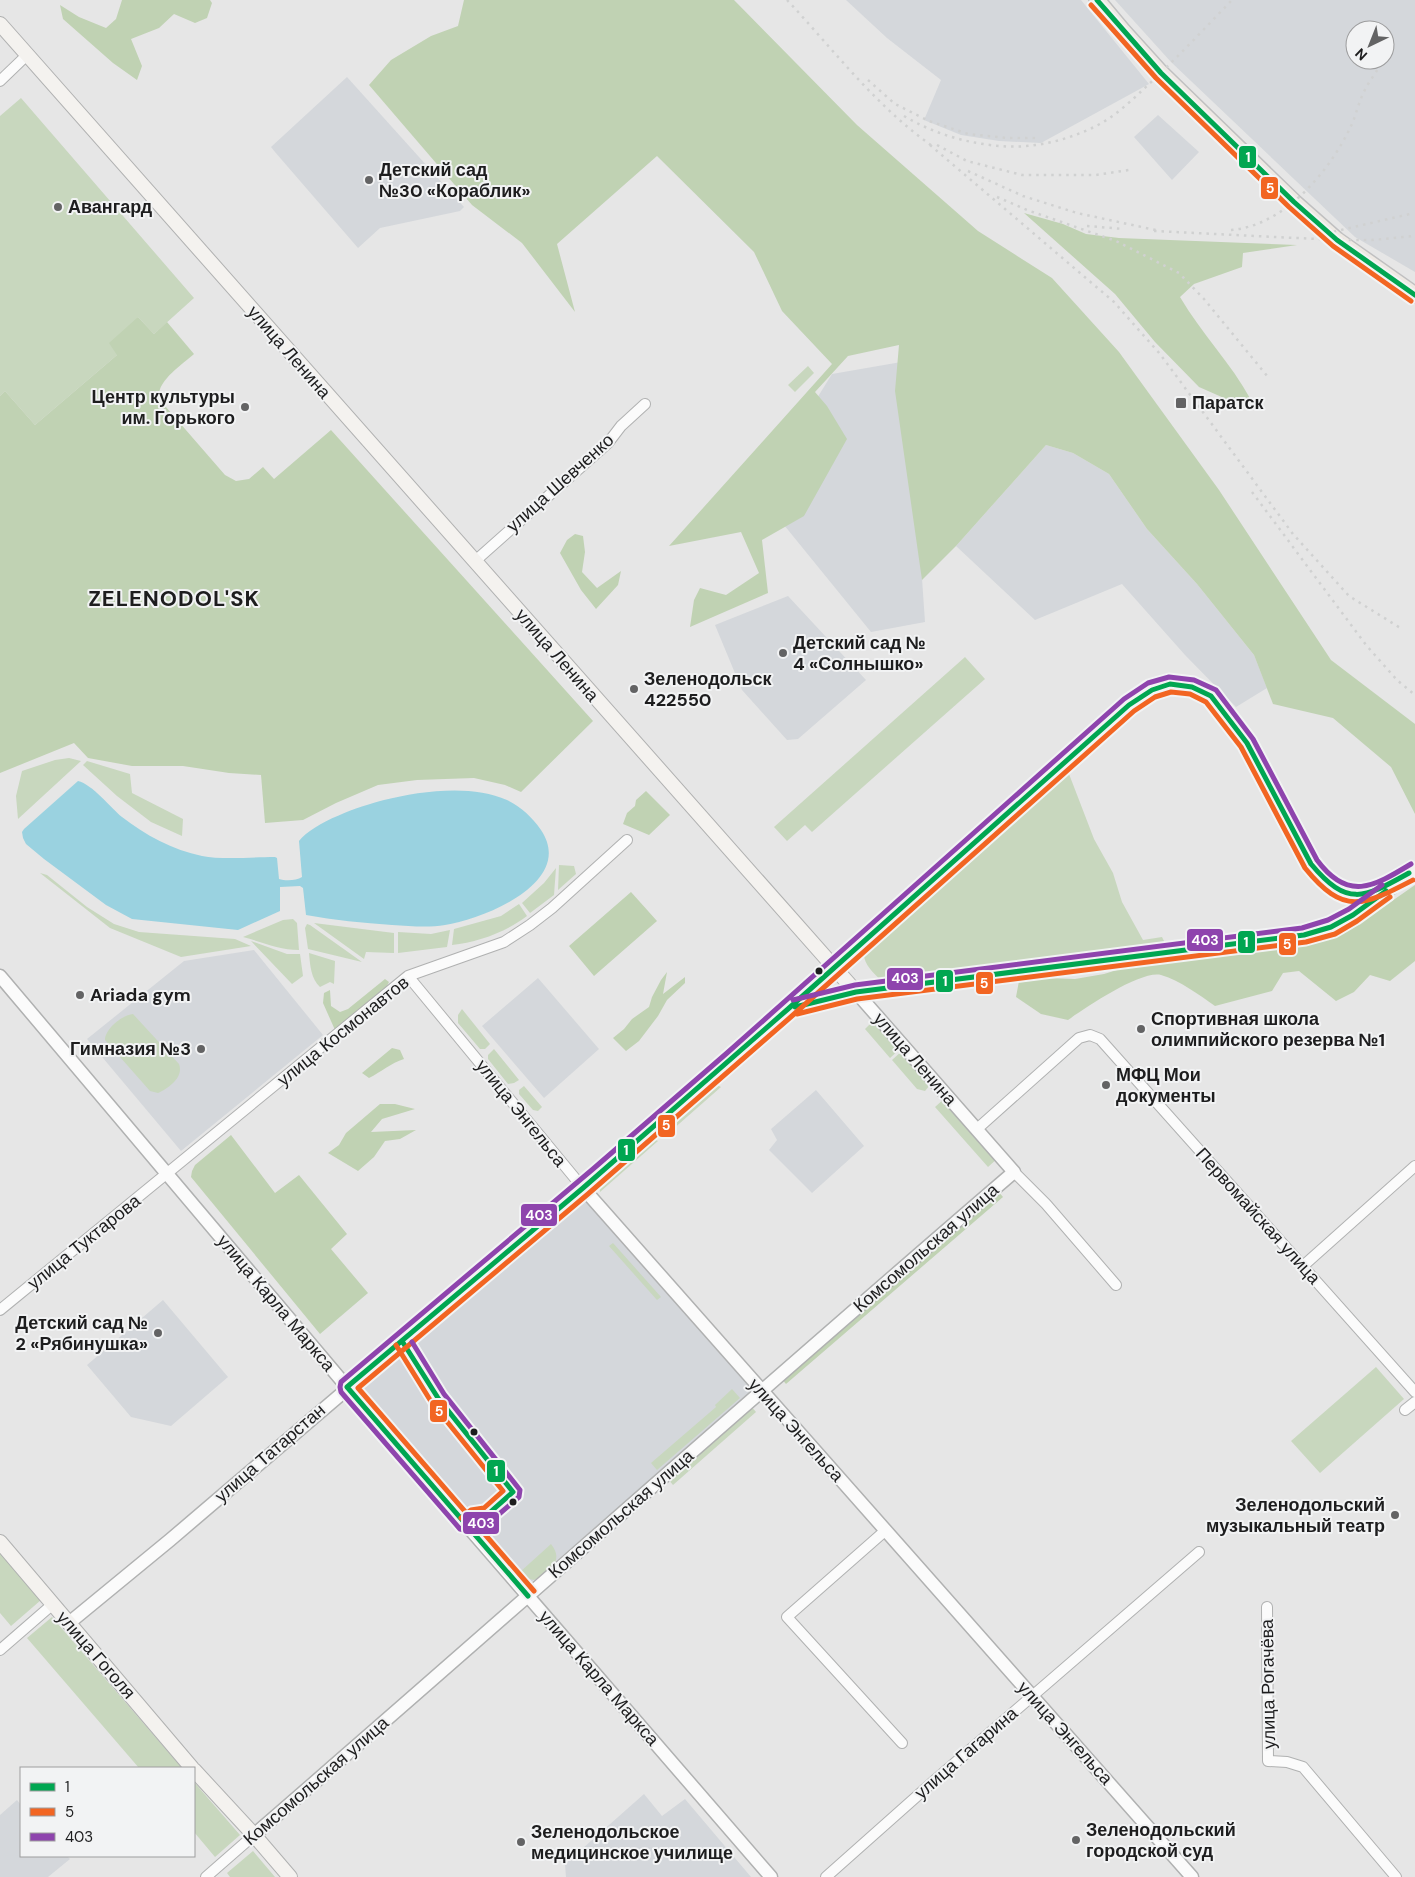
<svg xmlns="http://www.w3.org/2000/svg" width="1415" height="1877" viewBox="0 0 1415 1877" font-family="'DM Sans',sans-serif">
<rect width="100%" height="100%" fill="#e6e6e6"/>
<path fill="#d4d7db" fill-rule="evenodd" d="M 846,0 L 1081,0 L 1149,84 L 1041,143 L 999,141 L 961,135 L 924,120 L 941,80 L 887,38 Z
M 1115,0 L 1415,0 L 1415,272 L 1355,237 L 1171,62 ZM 1355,30 L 1385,30 L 1385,60 L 1355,60 Z
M 347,77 L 464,207 L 460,211 L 380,228 L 358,248 L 275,152 L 271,147 Z
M 1158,115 L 1199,152 L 1172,180 L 1134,137 Z
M 907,361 L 925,622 L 871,632 L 758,493 L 832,374 Z
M 1046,445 L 1073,453 L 1109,474 L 1147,529 L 1197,584 L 1254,655 L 1267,688 L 1236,707 L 1185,655 L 1122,584 L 1035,620 L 956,546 Z
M 788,596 L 866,680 L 798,739 L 787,740 L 742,690 L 715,625 Z
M 254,950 L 323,1035 L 181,1151 L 87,1039 L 184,961 Z
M 538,978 L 599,1049 L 544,1098 L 482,1026 Z
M 816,1090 L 864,1146 L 812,1193 L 769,1150 L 777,1140 L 771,1129 Z
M 582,1193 L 756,1390 L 528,1585 L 357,1386 Z
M 163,1300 L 228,1377 L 171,1426 L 131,1417 L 87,1365 Z
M 644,1794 L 662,1816 L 685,1799 L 751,1877 L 566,1877 L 565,1864 Z
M 17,1800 L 21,1805 L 21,1856 L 67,1856 L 70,1859 L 48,1877 L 0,1877 L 0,1815 Z"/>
<path fill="#c8d7be" d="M 21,98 L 194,298 L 154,334 L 138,317 L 117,355 L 35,425 L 5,391 L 0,396 L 0,116 Z
M 808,366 L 814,373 L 795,392 L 788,385 Z
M 965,657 L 985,679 L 812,832 L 805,825 L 787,841 L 774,827 Z
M 69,758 L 81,761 L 18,819 L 16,796 L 22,771 L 55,760 Z
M 87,761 L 130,774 L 132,793 L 183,819 L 182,836 L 151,822 L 117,796 L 83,765 Z
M 1069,774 L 1094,839 L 1113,873 L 1122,902 L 1143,940 L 1162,937 L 1167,947 L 1152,947 L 895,980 L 881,980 C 873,973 863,963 864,953 Z
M 559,865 L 574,866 L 576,874 L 558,890 Z
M 556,868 L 554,895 L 530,913 L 522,903 L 544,883 Z
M 40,873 L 47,875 L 87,907 L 114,924 L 139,932 L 235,939 L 251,946 L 181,957 L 110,928 Z
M 519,904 L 527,916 C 506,932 478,942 452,945 L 454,929 L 501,916 Z
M 293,919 L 297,923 L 299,950 C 280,950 262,942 243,937 L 283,920 Z
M 314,923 L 394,933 L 394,953 L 366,952 L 364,959 Z
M 307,924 L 310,925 L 362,962 L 308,949 L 305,928 Z
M 450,930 L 447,947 L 398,953 L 398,932 L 431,934 Z
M 251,941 L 287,954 L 300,954 L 303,976 L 292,984 Z
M 309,953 L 335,961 L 334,984 L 330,982 L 320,987 C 311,979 310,965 309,953 Z
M 462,1009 L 490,1044 L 485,1049 L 480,1049 L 458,1023 L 458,1015 Z
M 133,1014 L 179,1064 C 184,1077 169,1088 158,1093 L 150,1091 L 105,1040 C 105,1029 122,1015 133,1014 Z
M 875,1019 L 901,1048 L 890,1058 L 865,1029 Z
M 494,1049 L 519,1080 L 514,1083 L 508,1084 L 488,1059 L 488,1055 Z
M 903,1050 L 930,1085 L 925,1091 L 917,1089 L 892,1060 Z
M 713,1083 L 721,1087 L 663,1138 L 662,1127 Z
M 524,1086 L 542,1107 L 538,1111 L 533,1110 L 519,1094 L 519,1090 Z
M 945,1098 L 998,1158 L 988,1167 L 935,1107 Z
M 650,1137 L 658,1141 L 600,1192 L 599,1181 Z
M 613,1243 L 661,1297 L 657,1300 L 609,1246 Z
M 1376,1367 L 1404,1399 L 1320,1473 L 1291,1441 Z
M 732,1389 L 740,1398 L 657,1470 L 651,1463 L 716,1407 L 715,1405 Z
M 750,1405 L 756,1412 L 673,1485 L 668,1479 Z
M 551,1544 C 565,1561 549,1573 534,1580 L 526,1578 L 520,1572 Z
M 0,1552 L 41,1600 L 11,1626 L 0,1613 Z
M 52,1617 L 182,1768 L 139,1768 L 27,1638 Z
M 194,1782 L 240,1835 L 215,1857 L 194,1832 Z
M 253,1851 L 275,1877 L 230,1877 L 227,1873 Z"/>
<path fill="#c0d2b3" d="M 122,0 L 210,0 L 212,3 L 207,18 L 195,23 L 174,14 L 159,28 L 131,39 L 142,66 L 137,80 L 113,63 L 63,19 L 60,5 L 79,17 L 106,28 L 116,19 Z
M 464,0 L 734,0 L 857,125 L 978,231 L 1052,278 L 1119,352 L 1219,490 L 1331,660 L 1415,724 L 1415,814 L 1391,767 L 1333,718 L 1273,704 L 1254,655 L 1197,584 L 1147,529 L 1109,474 L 1073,453 L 1046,445 L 956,546 L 922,580 L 895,391 L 899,345 L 848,356 L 815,392 L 827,406 L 847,439 L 804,516 L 762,540 L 768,593 L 690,627 L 694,600 L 700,588 L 726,595 L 759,573 L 741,532 L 669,546 L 832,364 L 782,311 L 754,252 L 657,156 L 557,244 L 575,312 L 522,243 L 472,205 L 369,85 L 391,60 L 431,36 L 458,26 Z
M 1024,213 L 1063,224 L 1086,234 L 1119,238 L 1297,245 L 1243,253 L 1242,267 L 1194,284 L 1180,297 C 1201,333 1231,363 1251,400 L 1233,402 L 1199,387 L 1155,342 L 1115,294 Z
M 138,317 L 154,334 L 167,322 L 194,354 C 182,365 156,381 159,399 L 225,475 L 236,481 L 249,479 L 263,467 L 274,479 L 331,430 L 593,721 L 521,792 L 505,785 L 474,778 L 417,780 L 378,785 L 336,803 L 303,820 L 265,823 L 261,775 L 229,773 L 183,766 L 132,766 L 88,758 L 74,743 L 0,773 L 0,396 L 5,391 L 35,425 L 117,355 L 109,343 Z
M 575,534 L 583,536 L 585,552 L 582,572 L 597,588 L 621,571 L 618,585 L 596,609 L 581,590 L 560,553 L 567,540 Z
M 646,791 L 670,815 L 649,835 L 623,824 L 627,813 L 635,806 L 636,800 Z
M 1415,885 L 1415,961 L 1390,981 L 1370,975 L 1354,992 L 1336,1001 L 1299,971 L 1283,973 L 1272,991 L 1215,1006 C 1199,995 1181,981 1161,975 C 1141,970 1085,1008 1068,1020 L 1041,1014 L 1016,997 L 1019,981 L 1045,978 L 1075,979 L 1104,974 L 1133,965 L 1156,962 L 1227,952 L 1287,948 L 1326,938 L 1343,931 L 1366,919 Z
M 631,892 L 657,921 L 594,976 L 569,946 Z
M 667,972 L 663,994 L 685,977 L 685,983 L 667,1000 L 658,1016 L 639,1041 L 626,1051 L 613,1038 L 624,1029 L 632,1019 L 649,1007 L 652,997 L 661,980 Z
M 385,979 L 389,982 L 385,990 L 335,1030 L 323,1003 L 324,993 L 330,990 L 331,1006 L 340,1012 L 348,1009 Z
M 392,1048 L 400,1050 L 404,1059 C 391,1063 381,1072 369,1078 L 362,1073 Z
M 380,1104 L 395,1104 L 415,1109 L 382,1119 L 371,1132 L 416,1130 L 400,1139 L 385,1141 L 374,1157 L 358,1171 L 328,1153 L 339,1145 L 346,1133 Z
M 231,1135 L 275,1193 L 299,1175 L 347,1234 L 331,1249 L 368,1293 L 320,1334 L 191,1177 L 192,1171 L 195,1165 Z
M 997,1190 L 1003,1197 L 786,1384 L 781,1378 Z"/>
<path fill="#9ad2e0" d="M 78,781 C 92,784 111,808 122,817 C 145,835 173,850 202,856 C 222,860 253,857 275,857 L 277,858 L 279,879 C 285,881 296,881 302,877 L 299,841 C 314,822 360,806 384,800 C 420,791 472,784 507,800 C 521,807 532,817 541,830 C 576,882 484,919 445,925 C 428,928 410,926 392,925 C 363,923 334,920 306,915 L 303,888 L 300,886 L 280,887 L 280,911 L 238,930 L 132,919 L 106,905 L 44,859 L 26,844 L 23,838 L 22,832 L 24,829 Z"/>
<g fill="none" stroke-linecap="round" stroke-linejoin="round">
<g stroke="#b0b1b1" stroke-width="12">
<path id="minor" d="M 0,81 L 27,55
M 474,562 L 608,443 L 621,426 L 645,404
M 408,976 L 583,1188
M 977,1129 L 1079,1038 L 1090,1035 L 1100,1039 L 1415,1392
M 1014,1172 L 1046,1204 L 1116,1285
M 1303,1266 L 1415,1166
M 0,1310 L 408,976 L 504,942 L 530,925 L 552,908 L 627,840
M 1405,1410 L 1415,1402
M 886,1530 L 787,1617 L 902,1743
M 1267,1607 L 1268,1761 L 1287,1762 L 1303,1767 L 1396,1877
M 0,1650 L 53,1604
M 206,1877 L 254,1835
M 826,1877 L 934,1781 L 1199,1552"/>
</g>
<g stroke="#b0b1b1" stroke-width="15">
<path id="tertiary" d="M 0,976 L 347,1387 L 771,1877
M 583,1188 L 1192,1877
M 69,1623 L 170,1540 L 583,1188 L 835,969
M 254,1835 C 508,1615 759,1391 1014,1172 L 856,992 L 810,1002 L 788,1009"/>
</g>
<g stroke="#b0b1b1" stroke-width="16">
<path id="secondary" d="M 0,24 L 856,992 L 1304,935 L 1331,927 L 1353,915 L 1415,870
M 835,969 L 1129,705 L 1152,690 L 1170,684 L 1192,687 L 1211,696 L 1247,743 L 1311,864 C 1330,889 1351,905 1382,888
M 0,1542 L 192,1768
M 194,1770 L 254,1835 L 290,1877"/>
</g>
<g stroke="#c0c0c1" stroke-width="18">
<path id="primary" d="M 1097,0 L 1123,31 L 1161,73 L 1294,202 L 1337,240 L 1415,295"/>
</g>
<use href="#minor" stroke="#fbfbfb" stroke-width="10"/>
<use href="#tertiary" stroke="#fbfbfb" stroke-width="12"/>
<use href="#secondary" stroke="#f4f2ef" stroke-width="14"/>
<use href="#primary" stroke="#eee9e3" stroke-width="15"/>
<path stroke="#d0d1d1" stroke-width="2.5" stroke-dasharray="2.5 5" stroke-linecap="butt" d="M 787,0 C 834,50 877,108 935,148
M 868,80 L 895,104 L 929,121 L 968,134 L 1008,138 L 1040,138
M 904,116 C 931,132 959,141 990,145 C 1025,150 1060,143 1092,128 C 1114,118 1132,100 1149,84 C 1178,57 1205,28 1232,0
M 930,145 L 1114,302 L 1160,354 L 1293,534 L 1349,596 L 1402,629
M 937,145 L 967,161 L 1022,175 L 1096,175 L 1129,170
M 968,171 L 1023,196 L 1077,213 L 1160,231
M 997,197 L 1027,210 L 1116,241 L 1179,273 L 1204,299 L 1268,377
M 1087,226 L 1124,229
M 1231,230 C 1284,226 1330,171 1351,126 C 1356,116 1358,104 1363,94 C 1367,84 1374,76 1379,67
M 1154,231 L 1337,240 L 1372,240 L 1415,236
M 1319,234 L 1328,233 L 1414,213
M 1252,492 L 1366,645 L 1397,680 L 1415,695"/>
<g stroke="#f2f3f4" stroke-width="9">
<path id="bus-1" d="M 1097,0 L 1161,73 L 1294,202 L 1337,240 L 1415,295
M 795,1007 L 856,992 L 1304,935 L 1331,927 L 1353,915 L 1386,891
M 402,1341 L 438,1398 L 513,1492 L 487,1515 L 474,1517 L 466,1524
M 528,1596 L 347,1387 L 583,1188 L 788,1009 L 1129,705 L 1152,690 L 1170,684 L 1192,687 L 1211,696 L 1247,743 L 1311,864 C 1348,908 1364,898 1409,873"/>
</g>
<g stroke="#f2f3f4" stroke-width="9">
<path id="bus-2" d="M 1091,5 L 1156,78 L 1289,207 L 1333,246 L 1411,301
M 797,1014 L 857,999 L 1306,942 L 1335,934 L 1357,921 L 1390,897
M 396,1345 L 432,1403 L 503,1491 L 484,1508 L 471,1510 L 461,1518
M 534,1591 L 358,1388 L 588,1194 L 793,1015 L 1134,711 L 1155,697 L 1171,692 L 1190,694 L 1206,702 L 1241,747 L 1305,868 C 1344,916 1363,906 1413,880"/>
</g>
<g stroke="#f2f3f4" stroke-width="9">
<path id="bus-3" d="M 793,1000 L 855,985 L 1302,928 L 1328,920 L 1349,909 L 1382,885
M 412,1342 L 444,1394 L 520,1490 L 519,1497 L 491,1521 L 477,1524 L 468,1531 L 460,1529 L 341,1392 L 340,1387 L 341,1382 L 593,1169 L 727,1053 L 1124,699 L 1148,683 L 1169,677 L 1194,680 L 1216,690 L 1253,739 L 1317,860 C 1348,902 1373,887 1411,864"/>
</g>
<use href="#bus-1" stroke="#00a651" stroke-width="5"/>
<use href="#bus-2" stroke="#f26522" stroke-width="5"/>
<use href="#bus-3" stroke="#8e44ad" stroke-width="5"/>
</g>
<g fill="#636364" stroke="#f2f3f4" stroke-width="2">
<circle cx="369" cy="180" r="5"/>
<circle cx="58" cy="207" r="5"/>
<rect x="1175" y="397" width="12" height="12" rx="2.5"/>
<circle cx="245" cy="407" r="5"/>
<circle cx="783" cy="653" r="5"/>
<circle cx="634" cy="689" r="5"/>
<circle cx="80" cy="995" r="5"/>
<circle cx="1141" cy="1029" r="5"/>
<circle cx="201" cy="1049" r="5"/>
<circle cx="1106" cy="1085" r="5"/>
<circle cx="158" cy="1333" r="5"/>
<circle cx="1395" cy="1515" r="5"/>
<circle cx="1076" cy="1840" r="5"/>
<circle cx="521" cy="1842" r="5"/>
</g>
<g fill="#1d1d1e" stroke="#f2f3f4" stroke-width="2">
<circle cx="819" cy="971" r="4.5"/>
<circle cx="474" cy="1432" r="4.5"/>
<circle cx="513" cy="1502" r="4.5"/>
</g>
<g text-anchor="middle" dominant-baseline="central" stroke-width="4" stroke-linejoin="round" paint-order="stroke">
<g font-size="18" font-weight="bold" fill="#1d1d1e" stroke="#f2f3f4" text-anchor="start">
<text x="379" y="170">Детский сад<tspan x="379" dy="21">№30 «Кораблик»</tspan></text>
<text x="68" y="207">Авангард</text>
<text x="235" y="397" text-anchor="end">Центр культуры<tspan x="235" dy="21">им. Горького</tspan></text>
<text x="1192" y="403">Паратск</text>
<text x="793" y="643">Детский сад №<tspan x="793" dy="21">4 «Солнышко»</tspan></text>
<text x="644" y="679">Зеленодольск<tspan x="644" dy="21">422550</tspan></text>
<text x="90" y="995">Ariada gym</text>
<text x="1151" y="1019">Спортивная школа<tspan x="1151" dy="21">олимпийского резерва №1</tspan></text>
<text x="191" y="1049" text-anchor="end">Гимназия №3</text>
<text x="1116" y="1075">МФЦ Мои<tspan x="1116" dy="21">документы</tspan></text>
<text x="148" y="1323" text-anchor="end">Детский сад №<tspan x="148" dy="21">2 «Рябинушка»</tspan></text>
<text x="1385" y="1505" text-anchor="end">Зеленодольский<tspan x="1385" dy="21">музыкальный театр</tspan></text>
<text x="1086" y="1830">Зеленодольский<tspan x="1086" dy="21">городской суд</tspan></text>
<text x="531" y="1832">Зеленодольское<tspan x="531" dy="21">медицинское училище</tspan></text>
</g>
<g font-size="18" fill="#1d1d1e" stroke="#f2f3f4">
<text transform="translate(289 352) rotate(49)">улица Ленина</text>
<text transform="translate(560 483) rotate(-42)">улица Шевченко</text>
<text transform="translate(557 655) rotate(49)">улица Ленина</text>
<text transform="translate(343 1031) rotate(-39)">улица Космонавтов</text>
<text transform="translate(915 1059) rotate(49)">улица Ленина</text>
<text transform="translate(521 1113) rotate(51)">улица Энгельса</text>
<text transform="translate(1258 1216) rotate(48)">Первомайская улица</text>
<text transform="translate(84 1242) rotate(-39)">улица Туктарова</text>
<text transform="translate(926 1248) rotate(-41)">Комсомольская улица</text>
<text transform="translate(276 1303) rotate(50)">улица Карла Маркса</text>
<text transform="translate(796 1430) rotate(48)">улица Энгельса</text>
<text transform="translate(270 1453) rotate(-41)">улица Татарстан</text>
<text transform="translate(621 1514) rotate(-41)">Комсомольская улица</text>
<text transform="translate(96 1655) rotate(49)">улица Гоголя</text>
<text transform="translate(599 1678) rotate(49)">улица Карла Маркса</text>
<text transform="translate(1268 1684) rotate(-91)">улица Рогачёва</text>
<text transform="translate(1065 1733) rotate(48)">улица Энгельса</text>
<text transform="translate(966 1753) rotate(-41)">улица Гагарина</text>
<text transform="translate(316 1781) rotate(-41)">Комсомольская улица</text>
</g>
<g font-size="22" font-weight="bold" letter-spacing="1" fill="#1d1d1e" stroke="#f2f3f4">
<text x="174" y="598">ZELENODOL'SK</text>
</g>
</g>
<g stroke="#f2f3f4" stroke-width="2">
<rect x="1238" y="145" width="19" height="24" rx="5" fill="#00a651"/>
<rect x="1260" y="176" width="19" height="24" rx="5" fill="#f26522"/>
<rect x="1186" y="928" width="38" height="24" rx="5" fill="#8e44ad"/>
<rect x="1237" y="930" width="19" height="24" rx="5" fill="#00a651"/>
<rect x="1278" y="932" width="19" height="24" rx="5" fill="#f26522"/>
<rect x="886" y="967" width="38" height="24" rx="5" fill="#8e44ad"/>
<rect x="935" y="969" width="19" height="24" rx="5" fill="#00a651"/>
<rect x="975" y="971" width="19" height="24" rx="5" fill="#f26522"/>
<rect x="657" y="1114" width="19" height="24" rx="5" fill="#f26522"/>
<rect x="617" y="1138" width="19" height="24" rx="5" fill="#00a651"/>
<rect x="520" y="1203" width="38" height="24" rx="5" fill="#8e44ad"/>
<rect x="429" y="1399" width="19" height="24" rx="5" fill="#f26522"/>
<rect x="486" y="1459" width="20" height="24" rx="5" fill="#00a651"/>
<rect x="462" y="1511" width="38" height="24" rx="5" fill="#8e44ad"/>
</g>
<g font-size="14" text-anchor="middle" font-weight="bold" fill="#fff">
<text x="1248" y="162">1</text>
<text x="1270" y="193">5</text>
<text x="1205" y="945">403</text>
<text x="1246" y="947">1</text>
<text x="1287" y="949">5</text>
<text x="905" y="983">403</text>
<text x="945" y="986">1</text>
<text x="984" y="988">5</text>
<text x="666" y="1130">5</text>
<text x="626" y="1155">1</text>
<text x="539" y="1220">403</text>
<text x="439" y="1416">5</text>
<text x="496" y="1476">1</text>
<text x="481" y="1528">403</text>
</g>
<rect x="20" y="1767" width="175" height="90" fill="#f2f3f4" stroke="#9d9d9e"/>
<rect x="30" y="1783" width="25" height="8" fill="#00a651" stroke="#9d9d9e"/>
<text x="65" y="1792" font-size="15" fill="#1d1d1e">1</text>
<rect x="30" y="1808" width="25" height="8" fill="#f26522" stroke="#9d9d9e"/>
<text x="65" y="1817" font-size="15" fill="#1d1d1e">5</text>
<rect x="30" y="1833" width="25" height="8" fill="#8e44ad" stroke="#9d9d9e"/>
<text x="65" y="1842" font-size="15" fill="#1d1d1e">403</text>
<g transform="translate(1370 45) rotate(223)"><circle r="24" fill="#f2f3f4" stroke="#9d9d9e"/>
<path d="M0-4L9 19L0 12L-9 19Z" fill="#636364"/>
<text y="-8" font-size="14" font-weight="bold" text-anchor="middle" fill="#1d1d1e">N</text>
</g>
</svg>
